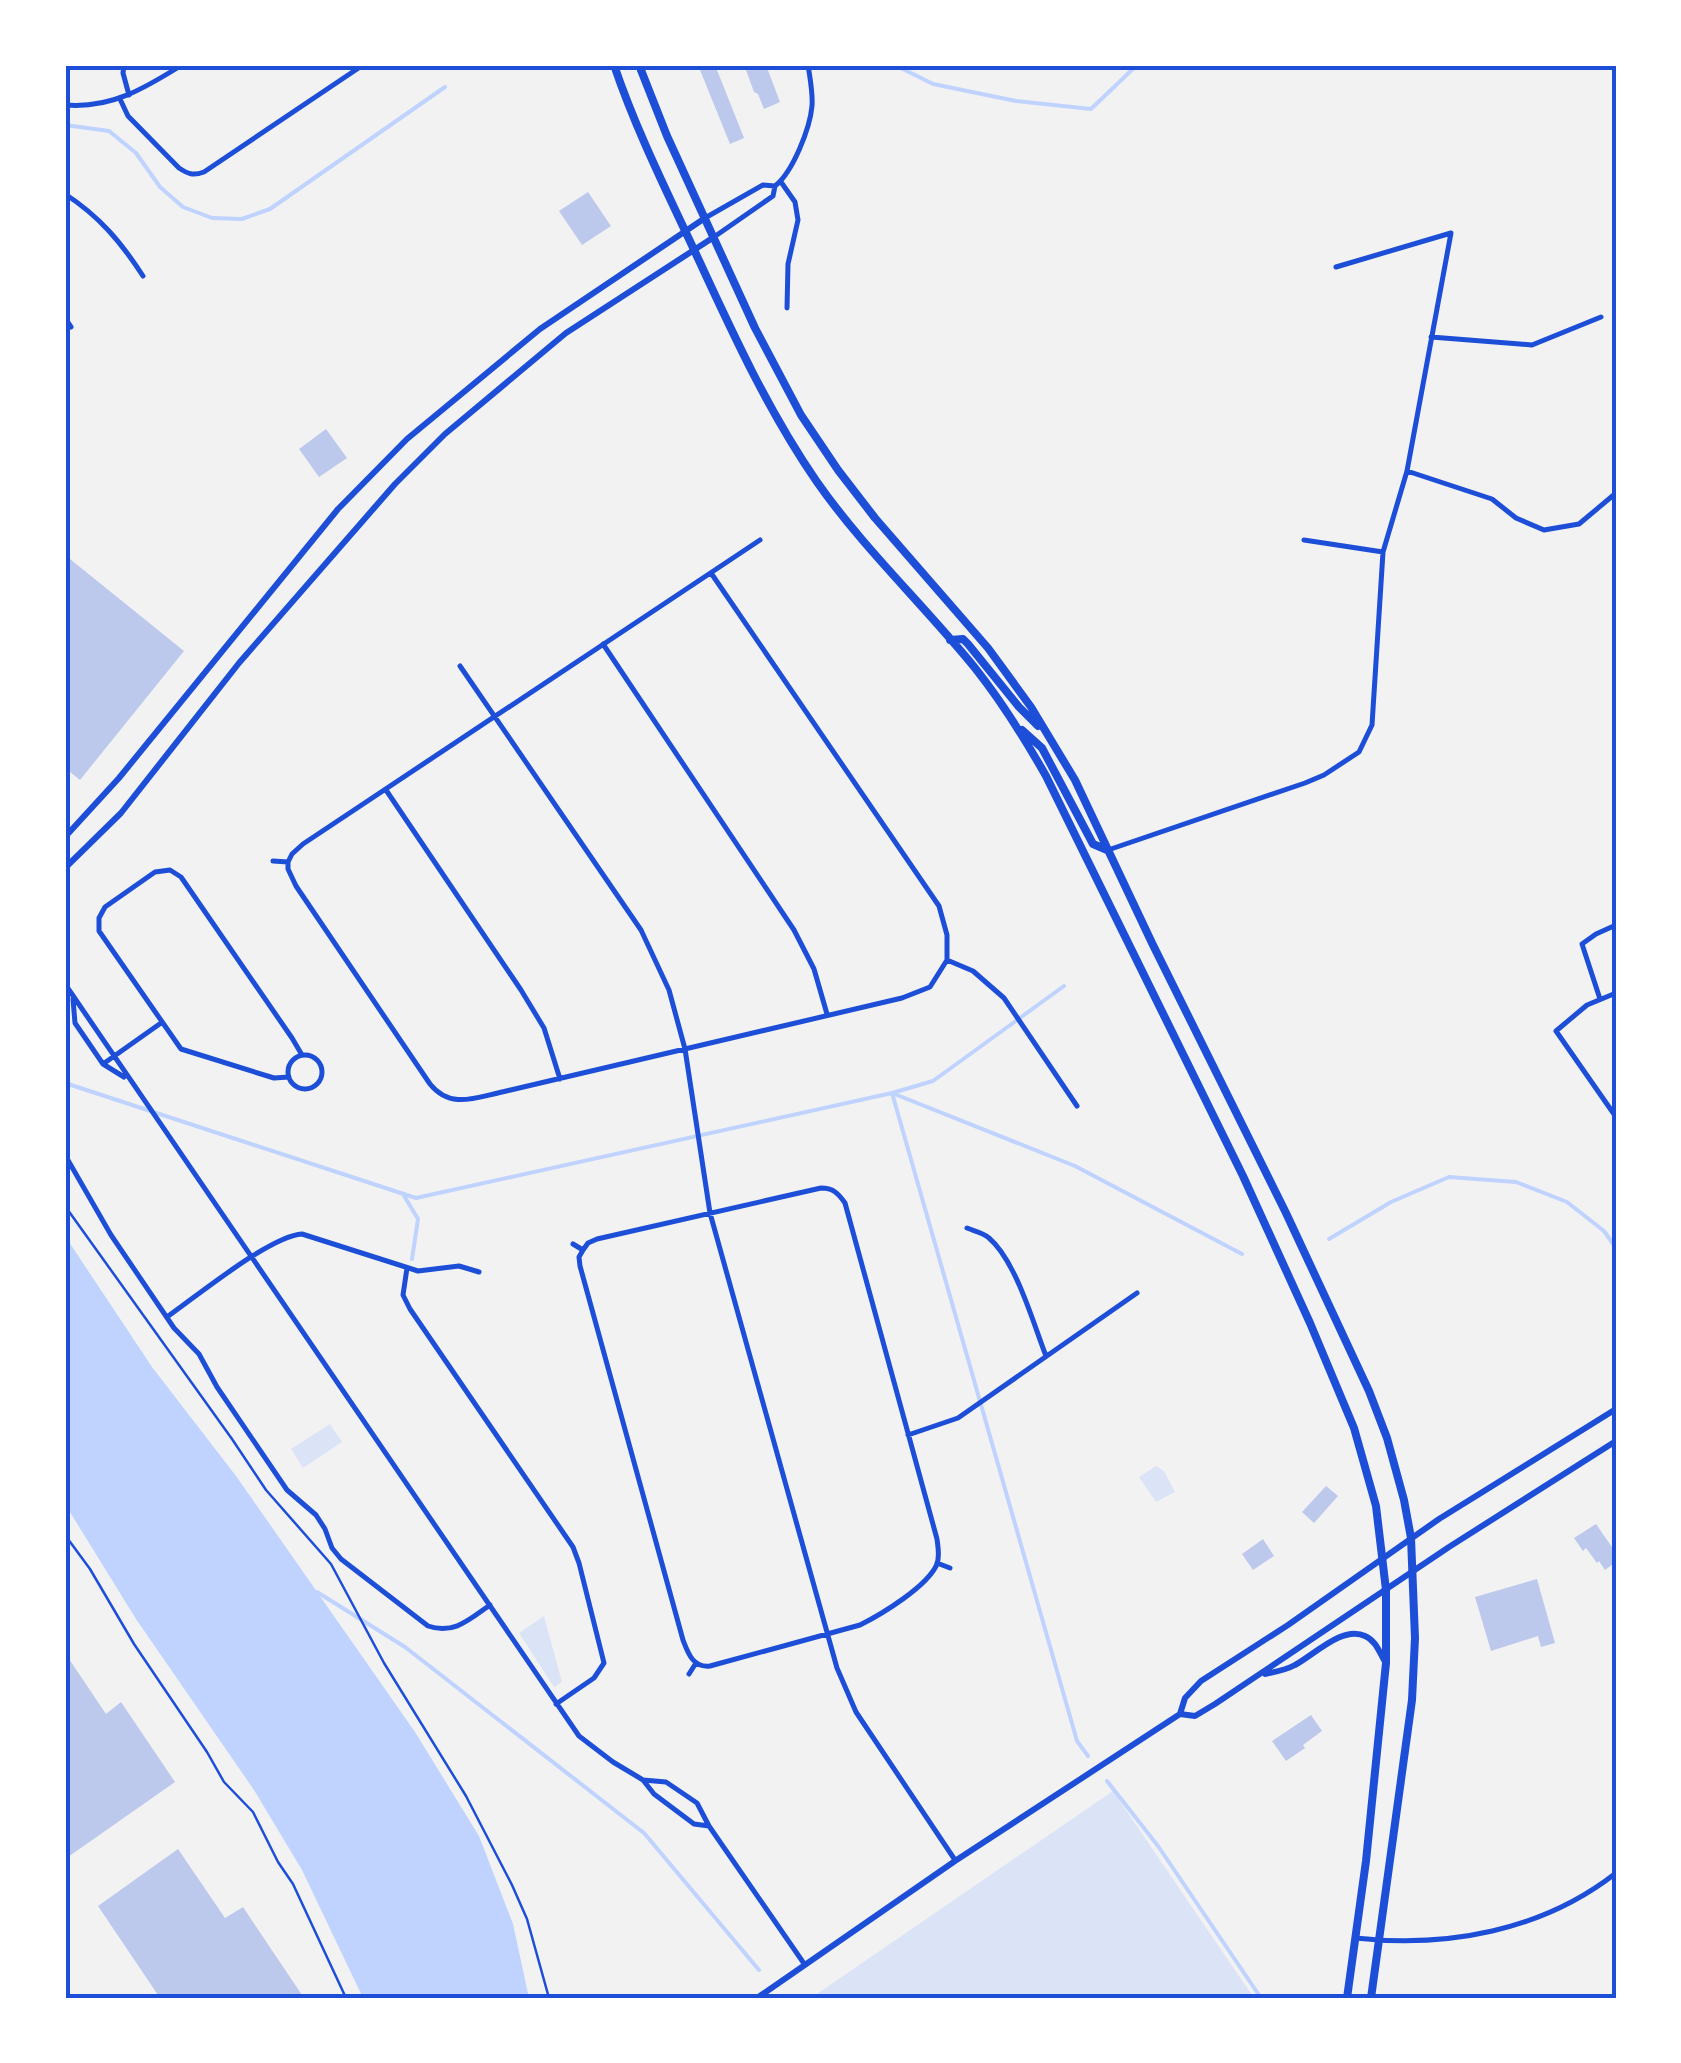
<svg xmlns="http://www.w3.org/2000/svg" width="1681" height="2063" viewBox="0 0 1681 2063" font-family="'Fira Sans',sans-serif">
<rect width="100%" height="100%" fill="#f2f2f2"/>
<path fill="#dbe4f7" d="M 330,1424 L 342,1442 L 303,1468 L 291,1449 Z
M 1156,1466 L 1164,1471 L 1175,1492 L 1156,1502 L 1139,1477 Z
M 544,1616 L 562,1682 L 554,1687 L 519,1633 Z
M 1113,1791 L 1254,1998 L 811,1998 Z"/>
<path fill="#bfd3fe" d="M 65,1236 L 152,1367 L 236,1476 L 415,1732 L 479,1836 L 513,1924 L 529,1998 L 363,1998 L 302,1870 L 254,1790 L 136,1619 L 65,1504 Z"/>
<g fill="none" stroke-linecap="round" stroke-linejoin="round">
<path stroke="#bfd3fe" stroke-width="4" d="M 895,65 L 933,84 L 1016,101 L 1091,109 L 1137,65
M 65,125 L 109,131 L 136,153 L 160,187 L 183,207 L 212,218 L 242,219 L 270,209 L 445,87
M 1064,986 L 933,1081 L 892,1093 L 1077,1741 L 1088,1756
M 65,1083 L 416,1198 L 892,1093 L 1075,1166 L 1242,1254
M 403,1194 L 418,1219 L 412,1259
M 1329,1239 L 1391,1202 L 1449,1177 L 1516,1182 L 1567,1202 L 1604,1231 L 1616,1248
M 317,1592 L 405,1647 L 644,1833 L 759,1970
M 1107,1781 L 1158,1846 L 1261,1998"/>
</g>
<path fill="#bdc9ec" d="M 698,65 L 715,65 L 744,138 L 730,144 Z
M 746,65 L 766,65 L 780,102 L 764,109 L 758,94 L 754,92 L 746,70 Z
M 588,192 L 611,226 L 582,245 L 559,211 Z
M 326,429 L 347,458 L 319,477 L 299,449 Z
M 65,555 L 184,651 L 80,780 L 65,768 Z
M 1326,1486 L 1338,1496 L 1314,1523 L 1302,1512 Z
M 1596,1524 L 1616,1553 L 1616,1562 L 1605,1570 L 1599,1561 L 1597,1563 L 1586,1548 L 1583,1551 L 1574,1538 Z
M 1263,1539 L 1274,1556 L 1253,1570 L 1242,1554 Z
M 1537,1579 L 1555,1643 L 1541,1647 L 1538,1636 L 1491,1651 L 1475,1597 Z
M 65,1653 L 106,1714 L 121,1702 L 175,1782 L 68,1857 L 65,1853 Z
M 1311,1715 L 1322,1731 L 1303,1745 L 1305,1748 L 1286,1761 L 1272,1741 Z
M 178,1849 L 225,1918 L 243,1907 L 304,1998 L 160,1998 L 98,1906 Z"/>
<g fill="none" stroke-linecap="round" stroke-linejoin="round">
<path stroke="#1d4ed8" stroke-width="2.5" d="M 65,1206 L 232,1439 L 266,1490 L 331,1564 L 384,1663 L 466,1796 L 512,1885 L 527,1919 L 549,1998
M 65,1535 L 90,1569 L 134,1644 L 207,1752 L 224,1782 L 253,1812 L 278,1862 L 293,1884 L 346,1998"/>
<path stroke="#1d4ed8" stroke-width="5" d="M 124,65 L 123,73 L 129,95
M 120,99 L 128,116 L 179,168 C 188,174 193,176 204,172 L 363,65
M 65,105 C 111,109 145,88 182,65
M 781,182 L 795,202 L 798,220 L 788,264 L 787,308
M 65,194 C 99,216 121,242 143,276
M 705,218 L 763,185 L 775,186
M 714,237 L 773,196 L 775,186 C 793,172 810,128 812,106 C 813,93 810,78 808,65
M 65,318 L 71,327
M 1431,337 L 1532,345 L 1601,317
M 1407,471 L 1492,499 L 1516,518 L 1544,530 L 1579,524 L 1616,493
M 1304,540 L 1383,552
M 711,573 L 939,906 L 947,935 L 947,960
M 603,644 L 794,930 L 814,969 L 827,1014
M 460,666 L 641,930 L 669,990 L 685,1049 L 710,1213 L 837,1668 L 856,1712 L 955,1860
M 386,790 L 521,990 L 544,1028 L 560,1079
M 1108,850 L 1305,783 L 1324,775 L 1359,752 L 1372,725 L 1383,552 L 1407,471 L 1451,233 L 1336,267
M 273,861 L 288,862 L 292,854 L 303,844 L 760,540
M 288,862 L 288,869 L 296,886 L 430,1084 C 450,1109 474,1098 502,1092 L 902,998 L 930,987 L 947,960
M 947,960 L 973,971 L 1004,998 L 1077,1106
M 65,984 L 579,1736 L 613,1762 L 643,1780 L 654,1794 L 694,1824 L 709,1826
M 1616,993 L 1587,1005 L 1556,1031 L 1616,1117
M 73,999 L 75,1023 L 103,1064 L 124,1077
M 1600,999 L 1582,944 L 1596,934 L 1616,925
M288 1072a17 17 0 1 1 34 0a17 17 0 1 1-34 0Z
M 103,1064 L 161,1023
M 289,1077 L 274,1078 L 181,1049 L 99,931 L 99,918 L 105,907 L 155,872 L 170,870 L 181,877 L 292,1038 L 302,1055
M 65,1155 L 111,1235 L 174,1328 L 199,1354 L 217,1387 L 287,1490 L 316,1515 L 325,1529 L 332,1548 L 341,1559 L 428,1626 C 454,1635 470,1619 490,1605
M 967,1228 C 974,1231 984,1233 989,1238 C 1016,1261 1033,1323 1046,1356
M 573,1244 L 583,1250 L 579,1257 L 580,1266 L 683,1640 C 688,1653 693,1668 710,1666 L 860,1625 C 882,1614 928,1586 937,1564 C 940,1555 938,1548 937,1539 L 845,1203 C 838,1193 833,1188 821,1188 L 597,1239 L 588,1243 L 583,1250
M 407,1268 L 403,1295 L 410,1309 L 573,1547 L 579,1563 L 604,1663 L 594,1678 L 556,1704
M 167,1317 C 197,1296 270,1236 302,1234 L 418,1271 L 459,1266 L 479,1272
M 908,1435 L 958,1418 L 1137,1293
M 937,1563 L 950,1568
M 689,1674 L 696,1663
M 643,1780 L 666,1782 L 697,1803 L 709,1826 L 805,1965
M 1355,1938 C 1447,1948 1542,1931 1616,1873"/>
<path stroke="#1d4ed8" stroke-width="6" d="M 65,837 L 119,778 L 338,509 L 407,439 L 540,329 L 705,218
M 65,868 L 121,813 L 239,663 L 395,484 L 445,434 L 566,333 L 714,237
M 1265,1674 C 1275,1672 1286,1670 1295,1665 C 1314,1655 1343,1625 1365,1636 C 1375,1640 1379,1651 1384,1660
M 1180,1714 L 1195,1716 L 1215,1704 L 1449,1547 L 1616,1441
M 757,1998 L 955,1861 L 1180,1714 L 1185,1698 L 1201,1681 L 1288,1625 L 1439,1519 L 1616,1409"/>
<path stroke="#1d4ed8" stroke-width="8" d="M 614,65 C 636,130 667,192 696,254 C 732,332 768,411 817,482 C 864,549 924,605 975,668 C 1002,702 1025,739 1046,776 L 1243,1176 L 1310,1323 L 1354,1428 L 1376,1506 L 1386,1590 L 1386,1663 L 1366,1861 L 1347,1998
M 639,65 L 667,136 L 755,328 L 801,415 L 838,470 L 875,518 L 988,648 L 1031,707 L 1075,780 L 1152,943 L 1286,1213 L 1369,1391 L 1387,1438 L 1404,1500 L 1411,1538 L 1415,1638 L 1412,1700 L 1371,1998
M 950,640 L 963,639 L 968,644 L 1019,707 L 1038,726
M 1022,730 L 1042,748 L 1093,844 L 1107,850"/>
</g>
<rect width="1681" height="2063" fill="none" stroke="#ffffff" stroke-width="135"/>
<rect x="68" y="68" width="1546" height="1928" fill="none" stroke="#1d4ed8" stroke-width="4"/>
</svg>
